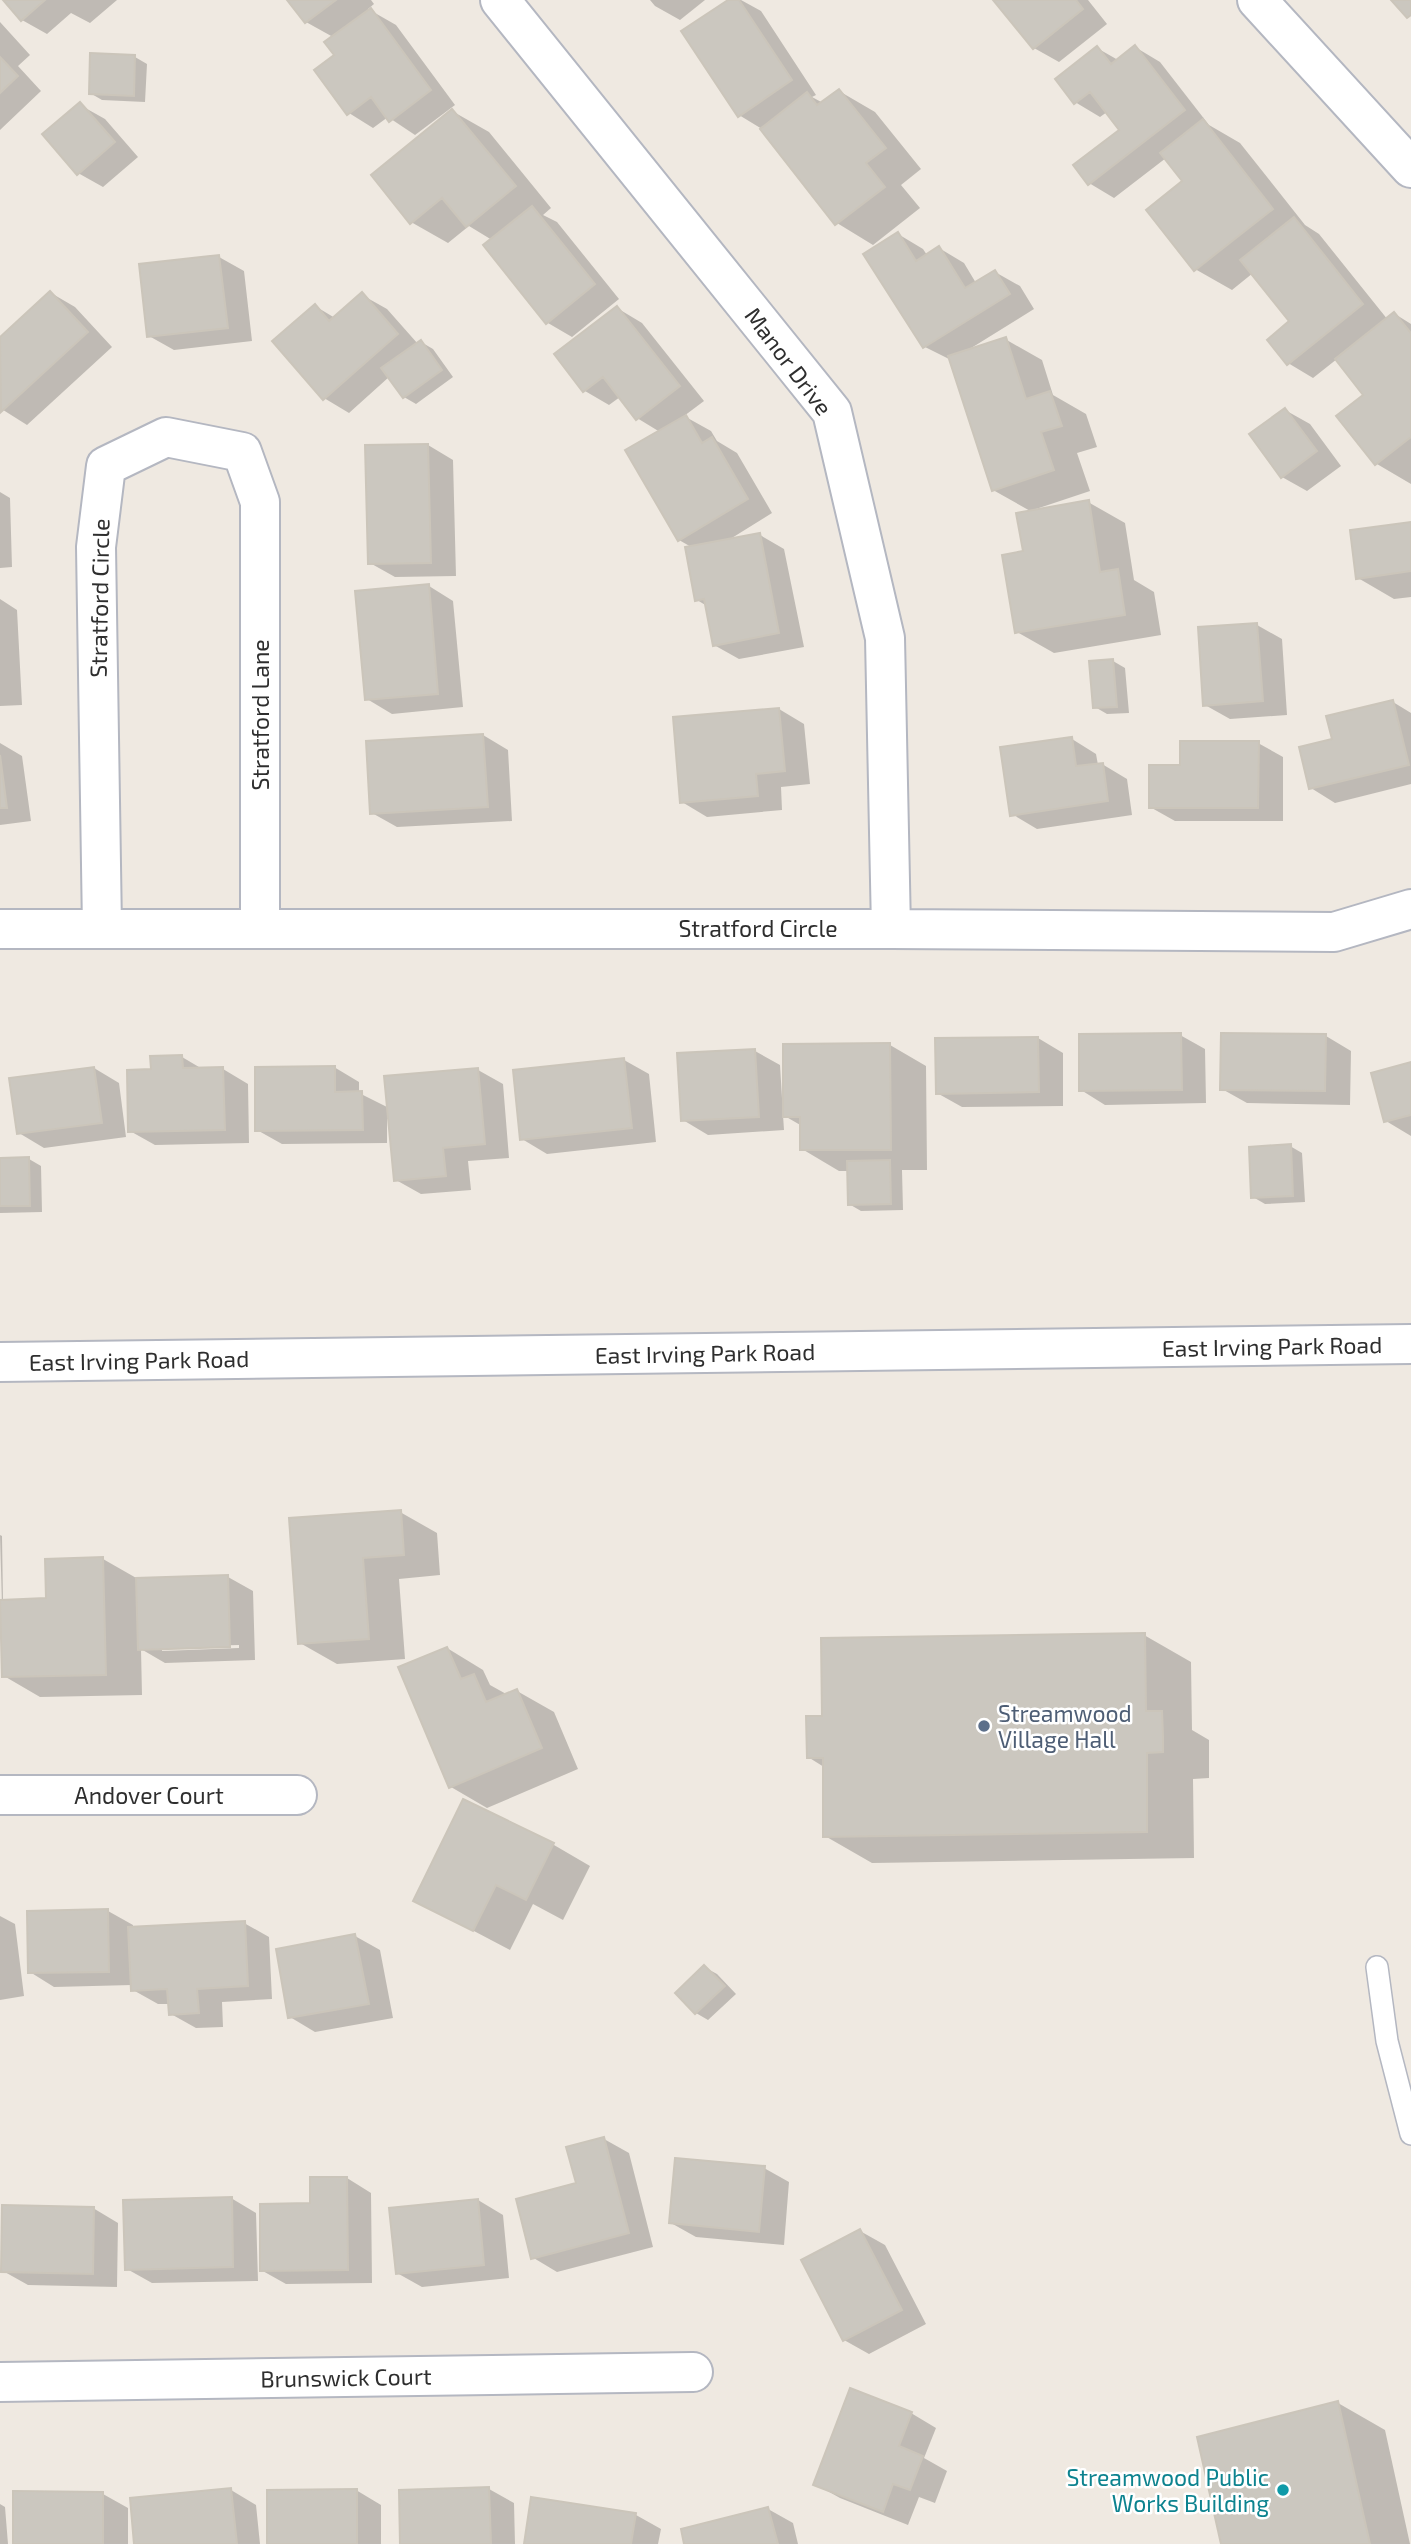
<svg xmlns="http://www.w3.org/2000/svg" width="1411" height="2544" viewBox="0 0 1411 2544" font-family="'Exo 2',sans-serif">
<rect width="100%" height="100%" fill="#efe9e1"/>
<path fill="#0003" fill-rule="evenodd" d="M 5,0 L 117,0 L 90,23 L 71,13 L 47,34 L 22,20 Z
M 290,0 L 371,0 L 374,4 L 368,9 L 396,25 L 455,105 L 415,135 L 388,117 L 373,128 L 349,113 L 333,37 L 306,22 Z
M 650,0 L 705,0 L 680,20 L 655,6 Z
M 731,0 L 741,0 L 761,11 L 816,95 L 812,97 L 823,103 L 839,91 L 875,112 L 921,169 L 901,185 L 920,208 L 873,245 L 837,223 L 762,129 L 739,115 Z
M 995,0 L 1088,0 L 1107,24 L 1059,62 L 1034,48 Z
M 0,22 L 30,55 L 18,66 L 41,91 L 0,130 Z
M 1135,47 L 1160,62 L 1209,125 L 1240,143 L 1305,225 L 1319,234 L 1388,320 L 1395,314 L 1411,324 L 1411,484 L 1377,464 L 1338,417 L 1366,395 L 1337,359 L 1313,378 L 1288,363 L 1292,322 L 1253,273 L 1232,290 L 1195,269 L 1185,181 L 1166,158 L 1114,198 L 1089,183 L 1121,130 L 1107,112 L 1100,117 L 1075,102 L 1097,48 L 1118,60 Z
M 135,57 L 147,64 L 145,102 L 102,100 L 90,93 Z
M 80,105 L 105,119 L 138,157 L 103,187 L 78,173 Z
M 452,111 L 489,132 L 551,208 L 543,215 L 557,222 L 619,299 L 572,337 L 548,323 L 492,240 L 469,226 L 448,243 L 411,222 Z
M 898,234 L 923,249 L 927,255 L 939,248 L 964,263 L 976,283 L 995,272 L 1020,286 L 1034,309 L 968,350 L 1005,339 L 1042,360 L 1053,395 L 1086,414 L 1097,447 L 1077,453 L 1090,491 L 1036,509 L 1037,511 L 1088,502 L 1125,523 L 1134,580 L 1154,592 L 1161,635 L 1054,653 L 1017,632 L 1025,553 L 1032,512 L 993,490 L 951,360 L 925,347 Z
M 219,257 L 244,271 L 252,341 L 174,350 L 149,336 Z
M 51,293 L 75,307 L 112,347 L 27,425 L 0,408 L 0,339 Z
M 362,295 L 387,309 L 418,344 L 421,342 L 433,349 L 453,377 L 416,404 L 404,397 L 389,377 L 349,413 L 324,398 L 315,306 L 335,318 Z
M 617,308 L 642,323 L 704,401 L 684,416 L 711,431 L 717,441 L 737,453 L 772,513 L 727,541 L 760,535 L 784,549 L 804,647 L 739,659 L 714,645 L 707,606 L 697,600 L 693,548 L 679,540 L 660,432 L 637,418 L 620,397 L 609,405 L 585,391 L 556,355 Z
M 1285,410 L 1310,424 L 1341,466 L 1307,491 L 1282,477 Z
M 428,445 L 453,460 L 456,576 L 395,577 L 370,563 Z
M 0,492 L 10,498 L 12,567 L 0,568 Z
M 1411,524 L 1411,597 L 1394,599 L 1358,578 Z
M 429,586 L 453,601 L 463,707 L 392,714 L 367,699 Z
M 0,599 L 17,610 L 22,705 L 0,706 Z
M 1257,625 L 1282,639 L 1287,715 L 1230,719 L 1205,705 Z
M 1113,661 L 1125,668 L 1129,713 L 1107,714 L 1095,707 Z
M 1393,702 L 1411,713 L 1411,784 L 1335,803 L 1311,788 L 1334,741 Z
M 779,709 L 804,724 L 810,784 L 781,787 L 782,810 L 707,817 L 682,802 Z
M 483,735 L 508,750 L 512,821 L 397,827 L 372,813 Z
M 1072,739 L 1096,754 L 1098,765 L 1102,764 L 1127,779 L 1132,815 L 1037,829 L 1012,814 Z
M 0,743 L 22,756 L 31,821 L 0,825 Z
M 1258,743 L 1283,757 L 1283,821 L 1175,821 L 1150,807 L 1182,767 Z
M 1180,1035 L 1205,1049 L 1206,1103 L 1105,1105 L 1081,1090 Z
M 1326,1036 L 1351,1051 L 1350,1105 L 1247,1103 L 1222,1089 Z
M 1038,1038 L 1063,1053 L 1063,1106 L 962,1107 L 937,1093 Z
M 890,1045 L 926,1066 L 927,1170 L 902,1170 L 903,1210 L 861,1211 L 849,1204 L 849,1171 L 839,1171 L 802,1149 L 802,1126 L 783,1115 L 784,1130 L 708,1135 L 683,1120 L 755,1051 L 780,1065 L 782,1098 L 785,1098 Z
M 182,1057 L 204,1070 L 223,1069 L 248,1084 L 249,1143 L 155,1145 L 130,1131 L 152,1071 Z
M 624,1060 L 649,1074 L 656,1142 L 547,1154 L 522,1139 Z
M 1411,1064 L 1411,1136 L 1386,1121 Z
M 334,1067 L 359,1082 L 359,1093 L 389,1108 L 478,1070 L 503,1084 L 509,1158 L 468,1161 L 471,1190 L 421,1194 L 396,1180 L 390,1119 L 387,1119 L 387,1143 L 282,1144 L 257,1130 Z
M 94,1068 L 119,1083 L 126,1137 L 44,1148 L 19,1133 Z
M 1290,1146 L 1302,1153 L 1305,1202 L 1265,1204 L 1253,1197 Z
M 29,1159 L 41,1166 L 42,1212 L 0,1213 L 0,1160 Z
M 400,1512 L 437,1533 L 440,1575 L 399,1579 L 405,1659 L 337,1664 L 300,1643 L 291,1520 Z
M 0,1535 L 2,1536 L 3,1601 L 48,1600 L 103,1559 L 138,1579 L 228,1577 L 253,1591 L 255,1660 L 165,1663 L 141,1649 L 142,1695 L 40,1697 L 4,1676 ZM 239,1645 L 239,1648 L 162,1651 L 162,1647 Z
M 1144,1635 L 1191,1662 L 1192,1730 L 1209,1740 L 1209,1778 L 1193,1779 L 1194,1858 L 872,1863 L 825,1836 L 824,1767 L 808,1757 L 824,1718 Z
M 447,1648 L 483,1670 L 490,1685 L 508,1695 L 517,1691 L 554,1712 L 578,1769 L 487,1808 L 451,1787 Z
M 464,1801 L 554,1845 L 590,1866 L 563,1920 L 533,1904 L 510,1950 L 415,1900 Z
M 108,1911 L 133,1925 L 133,1928 L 244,1923 L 269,1937 L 272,1999 L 222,2002 L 223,2027 L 196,2028 L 171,2014 L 170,2004 L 158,2004 L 133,1990 L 132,1985 L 54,1987 L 30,1972 Z
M 0,1916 L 15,1924 L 24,1996 L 0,2000 Z
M 355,1936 L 380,1950 L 393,2018 L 315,2032 L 290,2017 Z
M 704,1967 L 717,1974 L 736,1994 L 708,2020 L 696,2013 Z
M 604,2139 L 629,2153 L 653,2247 L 557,2272 L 532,2257 Z
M 764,2168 L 789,2182 L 784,2245 L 696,2237 L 671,2223 Z
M 347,2178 L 371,2193 L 372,2283 L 286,2284 L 261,2270 L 312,2205 Z
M 231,2198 L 256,2213 L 258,2281 L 152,2283 L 127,2269 Z
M 478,2200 L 503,2215 L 509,2278 L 422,2287 L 397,2273 Z
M 93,2208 L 118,2223 L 117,2287 L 28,2285 L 3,2271 Z
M 860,2231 L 885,2245 L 926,2324 L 869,2354 L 844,2340 Z
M 1338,2403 L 1385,2430 L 1410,2544 L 1222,2544 Z
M 911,2413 L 936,2428 L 924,2458 L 947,2471 L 935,2503 L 919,2497 L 908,2525 L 840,2498 L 815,2484 Z
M 489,2489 L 514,2503 L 515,2544 L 402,2544 Z
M 231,2490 L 256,2505 L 260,2544 L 136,2544 Z
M 356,2490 L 381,2505 L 381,2544 L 269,2544 Z
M 103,2494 L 128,2508 L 128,2544 L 15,2544 Z
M 0,2504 L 5,2507 L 8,2544 L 0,2544 Z
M 768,2509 L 793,2523 L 798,2544 L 686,2544 Z
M 636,2515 L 661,2529 L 658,2544 L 526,2544 Z"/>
<path fill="#cbc7bf" stroke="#cbc5ba" stroke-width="2" d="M 3,0 L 45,0 L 21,21 Z
M 287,0 L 336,0 L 305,23 Z
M 728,0 L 739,0 L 792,80 L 738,117 L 681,31 Z
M 993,0 L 1076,0 L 1083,9 L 1033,49 Z
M 1391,0 L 1411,0 L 1411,15 L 1407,18 Z
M 371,8 L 431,90 L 389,122 L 371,97 L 347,115 L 314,70 L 334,55 L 324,42 Z
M 1135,45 L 1185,110 L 1088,185 L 1073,165 L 1119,130 L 1090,92 L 1074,104 L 1055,79 L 1097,46 L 1111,64 Z
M 90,53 L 135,55 L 134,96 L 89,94 Z
M 0,57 L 18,76 L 0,93 Z
M 839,89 L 886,148 L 866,163 L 885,187 L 835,225 L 760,129 L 807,92 L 817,105 Z
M 80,102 L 115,142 L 77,175 L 42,134 Z
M 452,109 L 516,186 L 466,227 L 442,198 L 410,224 L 371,175 Z
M 1203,119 L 1273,209 L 1194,271 L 1146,210 L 1182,181 L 1160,153 Z
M 532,206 L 595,284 L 546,324 L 483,245 Z
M 1294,217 L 1363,304 L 1287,365 L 1267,340 L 1289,321 L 1240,260 Z
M 898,232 L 916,261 L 939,246 L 965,288 L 995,270 L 1010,294 L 923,348 L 863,254 Z
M 219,255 L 228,328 L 147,337 L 139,264 Z
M 50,291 L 88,332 L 1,412 L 0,337 Z
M 362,292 L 398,334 L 323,400 L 272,341 L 315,304 L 329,321 Z
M 617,306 L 680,386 L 636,420 L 603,377 L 583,392 L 554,354 Z
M 1394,312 L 1411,333 L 1411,437 L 1375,465 L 1336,416 L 1363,395 L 1335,359 Z
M 1006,337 L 1026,399 L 1050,391 L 1062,426 L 1041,432 L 1054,470 L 992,491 L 948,356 Z
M 421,340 L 442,370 L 403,398 L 381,368 Z
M 1285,408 L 1317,451 L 1281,478 L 1249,434 Z
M 686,415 L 702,443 L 712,437 L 748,499 L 678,541 L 625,450 Z
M 428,444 L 431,563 L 368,564 L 365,445 Z
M 1089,500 L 1100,572 L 1118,569 L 1125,615 L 1015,633 L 1002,555 L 1023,551 L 1016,513 Z
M 1411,522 L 1411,571 L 1356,579 L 1350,530 Z
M 760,533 L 779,633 L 713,646 L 704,599 L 695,601 L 685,547 Z
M 429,584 L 438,694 L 365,700 L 355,591 Z
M 1257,623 L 1263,701 L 1203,706 L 1198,627 Z
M 1113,659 L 1117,707 L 1093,708 L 1089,661 Z
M 1393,700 L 1409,765 L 1309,789 L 1299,747 L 1332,739 L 1326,716 Z
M 779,708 L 785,771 L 756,774 L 758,796 L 680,803 L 673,717 Z
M 483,734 L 488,807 L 370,814 L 366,741 Z
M 1072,737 L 1076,766 L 1103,763 L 1108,801 L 1010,816 L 1000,747 Z
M 1180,741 L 1259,741 L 1258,808 L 1149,808 L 1149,765 L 1180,765 Z
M 0,755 L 7,808 L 0,808 Z
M 1181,1033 L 1182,1090 L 1079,1091 L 1079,1034 Z
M 1221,1033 L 1326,1034 L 1325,1091 L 1220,1090 Z
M 1038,1037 L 1039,1092 L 936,1094 L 935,1038 Z
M 890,1043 L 891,1150 L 800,1150 L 800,1117 L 783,1117 L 783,1044 Z
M 755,1049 L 759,1117 L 681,1121 L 677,1053 Z
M 182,1055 L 183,1068 L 223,1067 L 225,1130 L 128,1132 L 127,1070 L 151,1069 L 150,1056 Z
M 624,1058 L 632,1128 L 520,1140 L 513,1070 Z
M 1411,1062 L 1411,1115 L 1384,1122 L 1371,1073 Z
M 335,1066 L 335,1092 L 362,1091 L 363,1130 L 255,1131 L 255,1067 Z
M 94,1067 L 102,1123 L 17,1134 L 9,1078 Z
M 478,1068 L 485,1144 L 443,1148 L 446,1176 L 394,1181 L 384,1076 Z
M 1291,1144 L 1293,1196 L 1251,1198 L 1249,1147 Z
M 29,1157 L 30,1206 L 0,1206 L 0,1158 Z
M 890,1160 L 891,1204 L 848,1205 L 847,1161 Z
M 401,1510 L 404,1555 L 363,1558 L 369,1639 L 298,1644 L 289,1518 Z
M 103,1557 L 106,1675 L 2,1677 L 0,1600 L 46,1598 L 45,1559 Z
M 228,1575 L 230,1647 L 138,1650 L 136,1578 Z
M 1145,1633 L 1146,1711 L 1162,1711 L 1163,1736 L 1163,1752 L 1147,1753 L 1147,1832 L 823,1837 L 823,1758 L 807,1758 L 806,1716 L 822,1716 L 821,1638 Z
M 447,1647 L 461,1679 L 474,1674 L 486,1702 L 517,1689 L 542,1748 L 449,1788 L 398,1667 Z
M 463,1799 L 554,1843 L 526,1900 L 496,1885 L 473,1931 L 413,1901 Z
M 108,1909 L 109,1972 L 28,1973 L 27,1911 Z
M 245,1921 L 248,1986 L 197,1989 L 199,2013 L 169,2015 L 167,1989 L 131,1991 L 128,1927 Z
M 355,1934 L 369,2004 L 288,2018 L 276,1949 Z
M 704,1965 L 725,1986 L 695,2014 L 675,1993 Z
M 604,2137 L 629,2233 L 531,2259 L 516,2199 L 576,2183 L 566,2147 Z
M 675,2158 L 765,2166 L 759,2232 L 669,2223 Z
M 310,2177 L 347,2177 L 348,2270 L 260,2271 L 260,2204 L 310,2203 Z
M 232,2197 L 233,2267 L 125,2270 L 123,2200 Z
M 478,2199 L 484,2265 L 396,2274 L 389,2208 Z
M 2,2205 L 94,2207 L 93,2274 L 1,2272 Z
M 860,2229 L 902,2310 L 843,2341 L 801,2260 Z
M 850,2388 L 912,2412 L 899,2446 L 923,2456 L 910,2490 L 893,2484 L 883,2512 L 813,2485 Z
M 1338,2401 L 1370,2544 L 1221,2544 L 1197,2437 Z
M 489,2487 L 491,2544 L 400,2544 L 399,2490 Z
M 231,2488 L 237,2544 L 134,2544 L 130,2498 Z
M 357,2489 L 357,2544 L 267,2544 L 267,2490 Z
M 13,2491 L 103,2492 L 103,2544 L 13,2544 Z
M 531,2497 L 636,2513 L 631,2544 L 524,2544 Z
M 768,2507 L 778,2544 L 684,2544 L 681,2529 Z"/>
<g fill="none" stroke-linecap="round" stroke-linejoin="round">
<g stroke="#b4b7c1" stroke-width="24">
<path id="service" d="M 1377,1967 L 1387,2041 L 1411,2134"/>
</g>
<g stroke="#b4b7c1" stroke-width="42">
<path id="minor" d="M 500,0 L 832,412 L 885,638 L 891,929
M 1257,0 L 1411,168
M 102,928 L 96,547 L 106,466 L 166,437 L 242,452 L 260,502 L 260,928
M 0,929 L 891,929 L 1334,932 L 1411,909
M 0,1795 L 297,1795
M 0,2382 L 693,2372"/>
</g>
<g stroke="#b4b7c1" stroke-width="42">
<path id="secondary" d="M 0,1362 L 1411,1344"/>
</g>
<use href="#service" stroke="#fff" stroke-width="21"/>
<use href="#minor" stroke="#fff" stroke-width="38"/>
<use href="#secondary" stroke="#fff" stroke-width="38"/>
</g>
<circle fill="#5c6f8a" stroke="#fff" stroke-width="2.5" cx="984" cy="1726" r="7"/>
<circle fill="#0f9aa8" stroke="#fff" stroke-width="2.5" cx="1283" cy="2490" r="7"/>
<g text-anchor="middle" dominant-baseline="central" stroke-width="5" stroke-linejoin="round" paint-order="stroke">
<g font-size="23" fill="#2e2e2e" stroke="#fff">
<text transform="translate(789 361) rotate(53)">Manor Drive</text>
<text transform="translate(99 598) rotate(-89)">Stratford Circle</text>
<text transform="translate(260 715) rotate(-90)">Stratford Lane</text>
<text x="758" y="928">Stratford Circle</text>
<text transform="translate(1272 1346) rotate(-1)">East Irving Park Road</text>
<text transform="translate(705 1353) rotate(-1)">East Irving Park Road</text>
<text transform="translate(139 1360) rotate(-1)">East Irving Park Road</text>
<text x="149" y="1795">Andover Court</text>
<text transform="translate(346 2377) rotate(-1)">Brunswick Court</text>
</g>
<g font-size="23" fill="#4e5e75" stroke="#fff" text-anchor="start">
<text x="998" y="1713">Streamwood<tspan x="998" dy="26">Village Hall</tspan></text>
</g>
<g font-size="23" fill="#0d838f" stroke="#fff" text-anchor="end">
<text x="1269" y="2477">Streamwood Public<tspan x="1269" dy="26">Works Building</tspan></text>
</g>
</g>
</svg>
